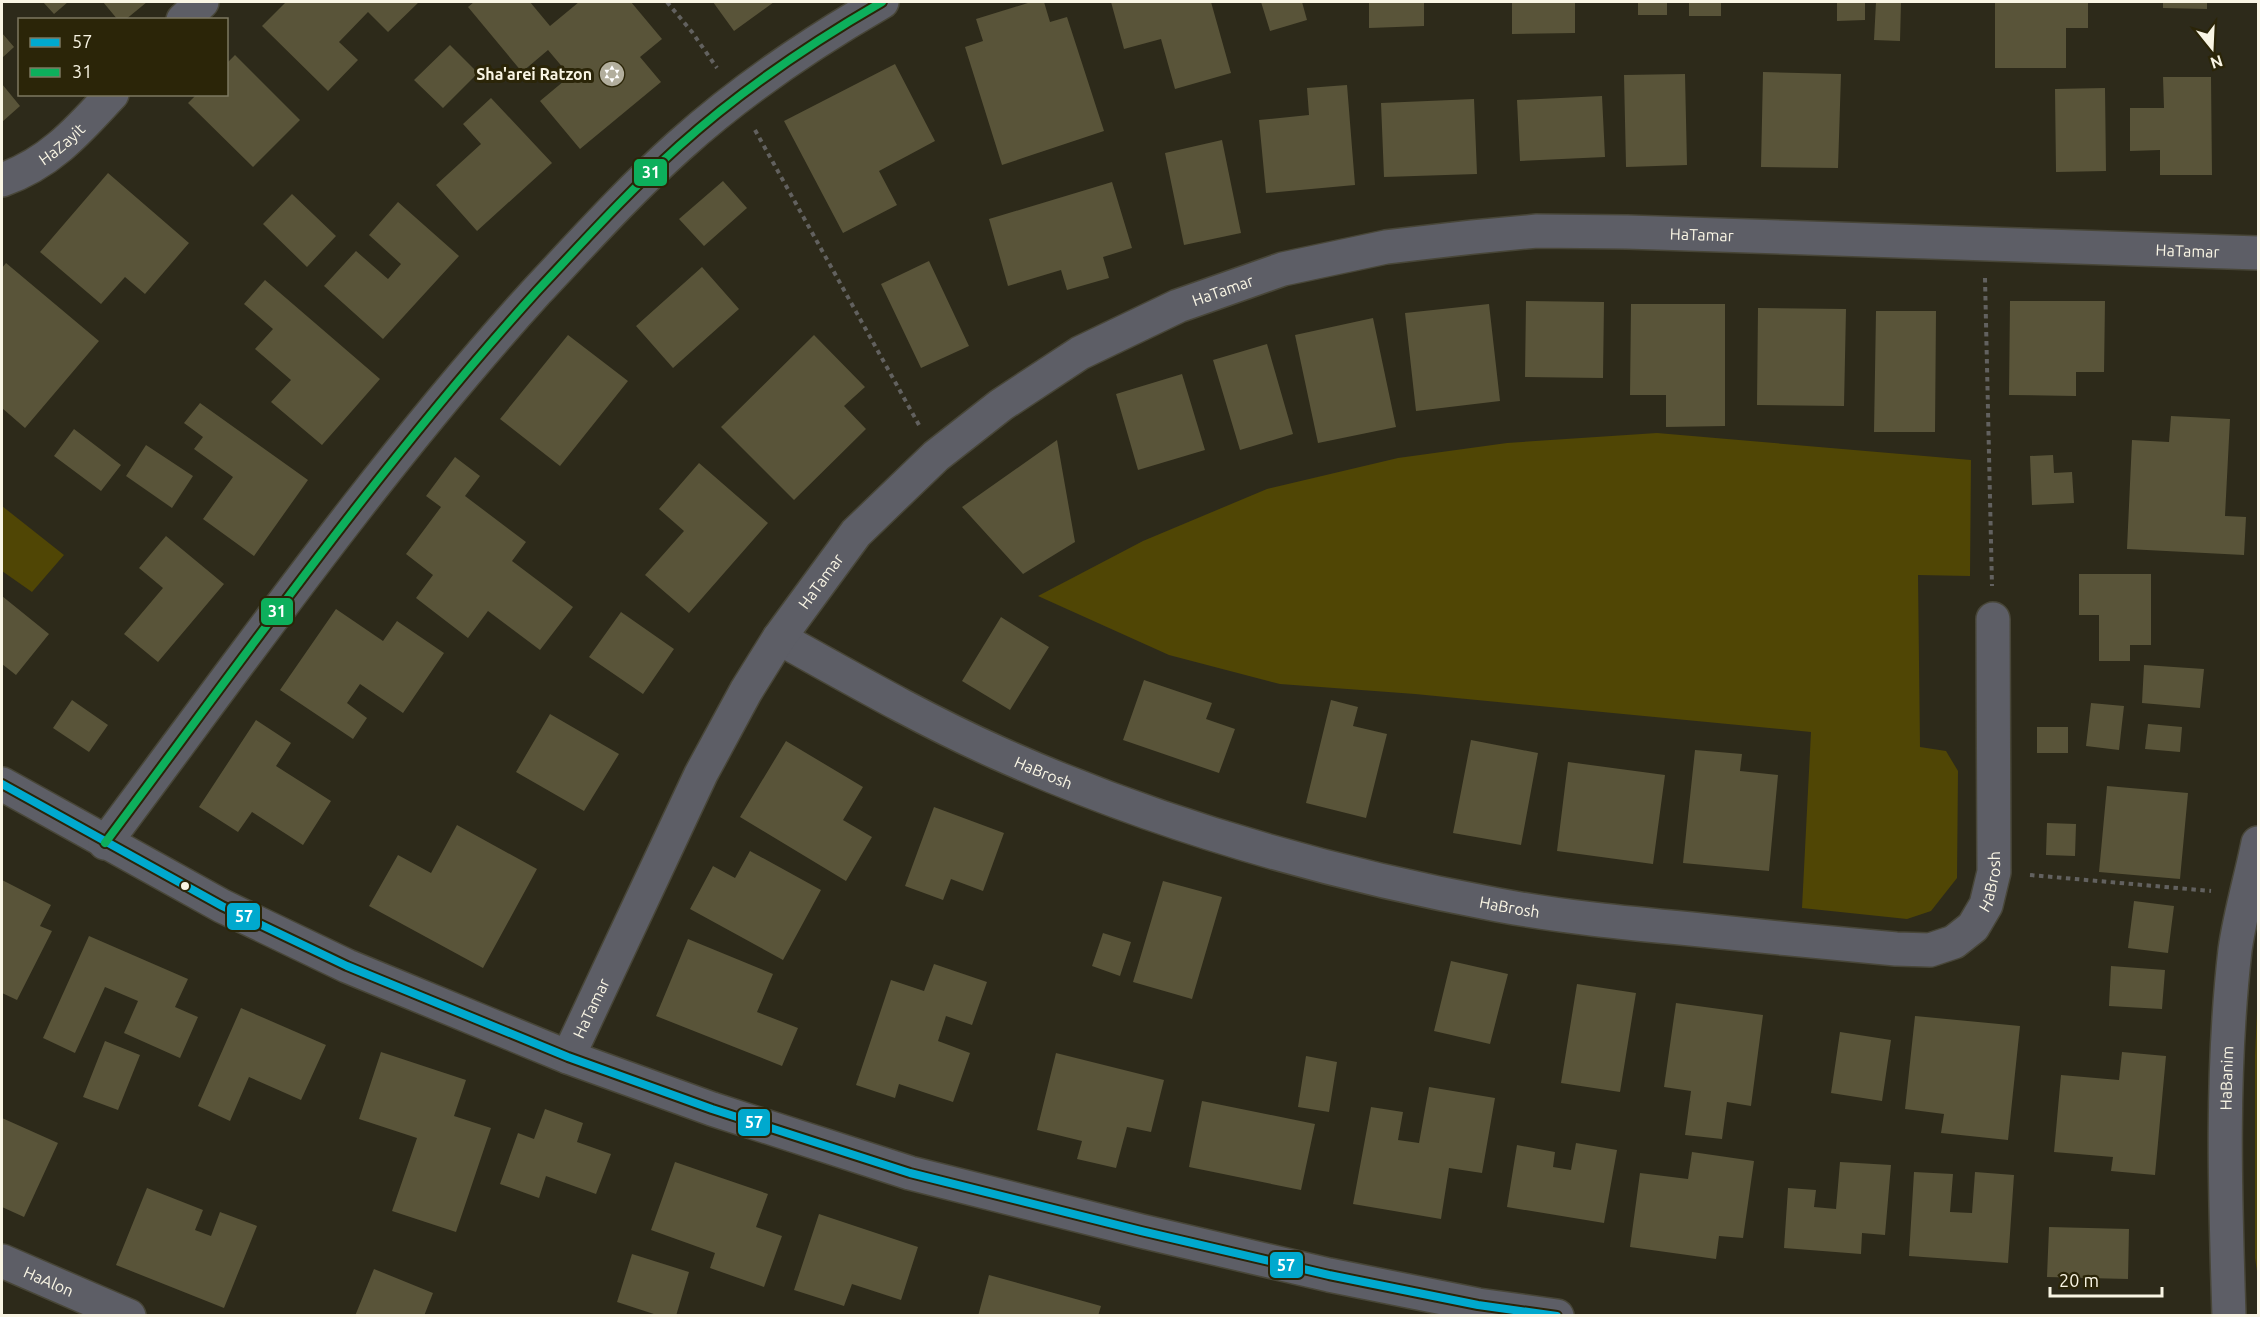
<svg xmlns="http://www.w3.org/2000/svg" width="2260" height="1317" viewBox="0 0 2260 1317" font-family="Ubuntu,sans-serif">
<rect width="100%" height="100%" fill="#2d2a1a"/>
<path fill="#504605" d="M 1657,433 L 1971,460 L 1970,576 L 1918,575 L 1920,747 L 1946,751 L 1958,771 L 1957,878 L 1931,911 L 1907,919 L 1802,908 L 1811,732 L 1415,694 L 1280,684 L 1169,655 L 1038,596 L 1143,541 L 1267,489 L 1398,458 L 1507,443 Z
M 2,506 L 64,555 L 32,592 L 2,571 Z
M 2258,990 L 2258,1278 L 2255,1258 L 2255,1055 Z"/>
<path fill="#595439" d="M 43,2 L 68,2 L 54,14 Z
M 103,2 L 147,2 L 125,20 L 118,20 Z
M 286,2 L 419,2 L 388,32 L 368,12 L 339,42 L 358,60 L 328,91 L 262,26 Z
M 474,2 L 530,2 L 550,26 L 579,2 L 631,2 L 662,39 L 640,57 L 661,82 L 580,149 L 540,101 L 570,76 L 548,50 L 522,72 L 468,7 Z
M 713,2 L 774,2 L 734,31 Z
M 1031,2 L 1044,2 L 1050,22 L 1067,17 L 1104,131 L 1002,165 L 965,47 L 983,41 L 976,19 Z
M 1111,2 L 1211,2 L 1231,73 L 1175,89 L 1161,39 L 1124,49 Z
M 1261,2 L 1302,2 L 1307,20 L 1270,31 Z
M 1369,2 L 1424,2 L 1424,26 L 1369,28 Z
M 1512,2 L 1575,2 L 1575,33 L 1512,34 Z
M 1638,2 L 1667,2 L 1667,15 L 1638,15 Z
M 1689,2 L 1721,2 L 1721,16 L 1689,16 Z
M 1837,2 L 1865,2 L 1865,20 L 1837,21 Z
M 1876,2 L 1901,3 L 1900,41 L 1874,40 Z
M 1995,2 L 2088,2 L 2088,28 L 2066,28 L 2066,68 L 1995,68 Z
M 2163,2 L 2207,2 L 2207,9 L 2163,8 Z
M 2,33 L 14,47 L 2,58 Z
M 450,45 L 478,73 L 443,108 L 414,80 Z
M 235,55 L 300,120 L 253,167 L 188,103 L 197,94 L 226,94 L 226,64 Z
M 895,64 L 935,141 L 879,171 L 897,205 L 843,233 L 784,121 Z
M 1763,72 L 1841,74 L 1838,168 L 1761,167 Z
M 1685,74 L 1687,165 L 1626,167 L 1624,75 Z
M 2163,77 L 2211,77 L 2212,175 L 2160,175 L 2160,150 L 2130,151 L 2130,108 L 2164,108 Z
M 2,84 L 20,106 L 2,122 Z
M 1347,85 L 1355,185 L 1266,193 L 1259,120 L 1309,115 L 1307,88 Z
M 2105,88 L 2106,171 L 2056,172 L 2055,89 Z
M 1602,96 L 1605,157 L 1520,161 L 1517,100 Z
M 491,98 L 552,163 L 477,231 L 436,185 L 481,144 L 463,124 Z
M 1474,99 L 1477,174 L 1384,177 L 1381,103 Z
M 1222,140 L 1241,233 L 1184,245 L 1165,153 Z
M 108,173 L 189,243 L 145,294 L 125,277 L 101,304 L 40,252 Z
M 723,181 L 747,208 L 704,246 L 679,219 Z
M 1112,182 L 1132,248 L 1103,257 L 1109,278 L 1067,290 L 1061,270 L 1008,286 L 989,219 Z
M 292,194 L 336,236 L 307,267 L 263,224 Z
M 398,202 L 459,256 L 383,339 L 324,286 L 356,251 L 388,279 L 401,264 L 369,235 Z
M 929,261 L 969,346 L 921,368 L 881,284 Z
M 6,263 L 99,341 L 25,428 L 2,408 L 2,268 Z
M 702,267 L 739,309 L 673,368 L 636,326 Z
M 265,280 L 380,379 L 322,445 L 271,402 L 291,380 L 255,349 L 273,329 L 244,304 Z
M 1526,301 L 1604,302 L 1603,378 L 1525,377 Z
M 2010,301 L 2105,301 L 2104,372 L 2076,372 L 2076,396 L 2009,395 Z
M 1489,304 L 1500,401 L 1416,411 L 1405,313 Z
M 1631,304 L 1725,304 L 1725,426 L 1666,427 L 1666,395 L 1630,395 Z
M 1758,308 L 1846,309 L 1844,406 L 1757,405 Z
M 1876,311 L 1936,311 L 1935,432 L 1874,432 Z
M 1373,318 L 1396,427 L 1318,443 L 1295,335 Z
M 568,335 L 628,381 L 560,466 L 500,419 Z
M 814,335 L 865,387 L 844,406 L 866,429 L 794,500 L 721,427 Z
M 1267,344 L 1293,434 L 1240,450 L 1213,360 Z
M 1182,374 L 1205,450 L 1138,470 L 1116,394 Z
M 200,403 L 308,480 L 254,556 L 203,519 L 233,477 L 194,449 L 203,437 L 184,423 Z
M 2171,416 L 2230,419 L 2225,516 L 2246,517 L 2244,555 L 2127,549 L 2132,440 L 2169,442 Z
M 74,429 L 121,465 L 101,491 L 54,456 Z
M 1057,440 L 1075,542 L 1023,574 L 962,507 Z
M 146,445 L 193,476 L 172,508 L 126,476 Z
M 2053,455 L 2054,473 L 2072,472 L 2074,503 L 2032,505 L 2030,456 Z
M 455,457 L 480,476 L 465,496 L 526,542 L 512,561 L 573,607 L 540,650 L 488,611 L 468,638 L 416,598 L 433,575 L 406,554 L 441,507 L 426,496 Z
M 699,463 L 768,523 L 689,613 L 645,575 L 684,531 L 659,509 Z
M 166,536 L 224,584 L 158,662 L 124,634 L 163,588 L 139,568 Z
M 2079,574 L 2151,574 L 2151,645 L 2130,645 L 2130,661 L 2099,661 L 2099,615 L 2079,615 Z
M 2,596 L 49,634 L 16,675 L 2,664 Z
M 336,609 L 383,641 L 397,621 L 444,653 L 403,713 L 360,684 L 347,703 L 367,718 L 353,739 L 280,690 Z
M 621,612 L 674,649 L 643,694 L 589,657 Z
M 1001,617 L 1049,647 L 1010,710 L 962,681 Z
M 2144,665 L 2204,669 L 2200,708 L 2142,703 Z
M 1144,680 L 1212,703 L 1206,719 L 1235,729 L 1219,773 L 1123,740 Z
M 72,700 L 108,725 L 89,752 L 53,728 Z
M 1331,700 L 1358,707 L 1353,726 L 1387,734 L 1366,818 L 1306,803 Z
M 2091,703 L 2124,706 L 2119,750 L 2086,746 Z
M 550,714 L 619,754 L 584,811 L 516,772 Z
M 256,720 L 291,743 L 276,766 L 331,801 L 303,845 L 252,812 L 238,832 L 199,807 Z
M 2148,724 L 2182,727 L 2180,752 L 2145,749 Z
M 2037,727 L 2068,727 L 2068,753 L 2037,753 Z
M 1471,740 L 1538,753 L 1521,845 L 1453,833 Z
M 786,741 L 863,787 L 843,820 L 872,837 L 846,881 L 740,817 Z
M 1695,750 L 1742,754 L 1740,771 L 1778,775 L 1769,871 L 1683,863 Z
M 1568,762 L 1665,775 L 1653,864 L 1557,851 Z
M 2107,786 L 2188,793 L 2180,879 L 2099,872 Z
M 934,807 L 1004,833 L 983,891 L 951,879 L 943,900 L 905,886 Z
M 2047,823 L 2076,824 L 2075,856 L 2046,855 Z
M 457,825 L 537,869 L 483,968 L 369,906 L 398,855 L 431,873 Z
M 750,851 L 821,890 L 783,960 L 690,909 L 713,866 L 735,878 Z
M 2,880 L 51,905 L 40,926 L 52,931 L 17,1000 L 2,993 Z
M 1163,881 L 1222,897 L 1192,999 L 1133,982 Z
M 2134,901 L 2174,906 L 2168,953 L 2128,948 Z
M 1103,933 L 1131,942 L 1120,976 L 1092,966 Z
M 89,936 L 188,979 L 175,1007 L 198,1017 L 180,1058 L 124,1033 L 138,1001 L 105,987 L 75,1053 L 43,1038 Z
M 688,939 L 773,974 L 757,1012 L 798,1028 L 782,1066 L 656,1016 Z
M 1451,961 L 1508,974 L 1490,1044 L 1434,1031 Z
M 934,964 L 987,982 L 972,1025 L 946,1016 L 938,1041 L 970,1053 L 953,1102 L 899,1084 L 895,1098 L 856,1085 L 891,980 L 924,991 Z
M 2111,966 L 2165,970 L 2162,1009 L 2109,1006 Z
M 1577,984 L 1636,993 L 1620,1092 L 1561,1083 Z
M 1676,1003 L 1763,1015 L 1751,1106 L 1727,1102 L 1722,1139 L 1685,1135 L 1691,1091 L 1664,1087 Z
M 241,1008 L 326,1045 L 301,1100 L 249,1077 L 230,1121 L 198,1106 Z
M 1915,1016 L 2020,1026 L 2008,1140 L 1941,1133 L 1944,1114 L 1905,1109 Z
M 1840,1032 L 1891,1040 L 1882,1101 L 1831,1093 Z
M 105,1041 L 140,1055 L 118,1110 L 83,1097 Z
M 381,1052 L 466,1080 L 454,1116 L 491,1128 L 456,1232 L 392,1211 L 417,1138 L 359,1119 Z
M 2122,1052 L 2166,1056 L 2155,1175 L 2111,1171 L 2113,1157 L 2054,1152 L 2061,1075 L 2119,1080 Z
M 1056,1053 L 1164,1080 L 1151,1132 L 1127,1127 L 1116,1168 L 1077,1159 L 1082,1141 L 1037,1130 Z
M 1306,1056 L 1337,1062 L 1329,1112 L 1298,1107 Z
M 1429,1087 L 1495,1098 L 1482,1173 L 1449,1168 L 1441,1219 L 1353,1204 L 1371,1107 L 1403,1112 L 1398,1140 L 1419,1143 Z
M 1202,1101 L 1315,1124 L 1301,1190 L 1189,1167 Z
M 545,1109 L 583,1123 L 577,1142 L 611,1154 L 596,1194 L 546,1176 L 539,1198 L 500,1184 L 518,1133 L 534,1139 Z
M 2,1118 L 58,1143 L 24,1217 L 2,1207 Z
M 1576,1143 L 1617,1150 L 1604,1223 L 1507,1207 L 1517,1145 L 1555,1152 L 1553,1167 L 1571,1170 Z
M 1692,1152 L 1754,1161 L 1743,1238 L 1719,1236 L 1716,1259 L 1630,1247 L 1640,1173 L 1688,1179 Z
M 675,1162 L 768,1194 L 756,1227 L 782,1236 L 764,1287 L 710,1268 L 715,1253 L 651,1230 Z
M 1840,1162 L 1891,1165 L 1885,1235 L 1862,1233 L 1861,1254 L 1784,1248 L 1788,1188 L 1816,1190 L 1814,1207 L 1836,1209 Z
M 1914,1172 L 1953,1174 L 1950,1212 L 1972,1213 L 1975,1172 L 2014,1175 L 2008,1263 L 1909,1256 Z
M 147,1188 L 203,1210 L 195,1230 L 211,1236 L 220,1212 L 257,1226 L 224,1308 L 116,1265 Z
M 819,1214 L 918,1247 L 901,1300 L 852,1284 L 844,1306 L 794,1290 Z
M 2049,1227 L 2129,1229 L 2128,1279 L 2047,1277 Z
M 632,1254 L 689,1272 L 676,1316 L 660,1316 L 617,1302 Z
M 374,1269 L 433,1293 L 424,1316 L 355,1316 Z
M 989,1275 L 1101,1306 L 1098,1316 L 978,1316 Z"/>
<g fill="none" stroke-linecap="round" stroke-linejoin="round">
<g stroke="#484638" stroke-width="36">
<g id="minor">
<path d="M 183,20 L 202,2"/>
<path id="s1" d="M 2,180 C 50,163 78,131 112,94"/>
<path id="s2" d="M 779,638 C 851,678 922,719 998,753 C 1157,824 1327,873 1498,905 C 1562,917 1626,923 1691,929 C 1759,936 1828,943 1896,949 L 1930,950 L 1954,942 L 1973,927 L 1986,905 L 1994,872 L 1993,619"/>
<path d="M 2,784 L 222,906 L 347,966 L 568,1057 L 712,1109 L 910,1173 L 1141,1231 L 1329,1275 L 1478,1305 L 1557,1316"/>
<path d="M 105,843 C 245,656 380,464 537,291 C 583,242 629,191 679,146 C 740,91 811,43 882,2"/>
<path id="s3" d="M 568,1057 L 701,774 L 746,691 L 779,638 L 856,533 L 936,456 L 1001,405 L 1080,353 L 1178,306 L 1283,269 L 1386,247 L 1473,237 L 1537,231 L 1627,232 L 2258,253"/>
<path id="s4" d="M 2,1261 L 129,1316"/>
<path id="s5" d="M 2229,1316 C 2225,1194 2221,1072 2235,950 C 2240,914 2251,878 2258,843"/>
</g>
</g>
<path stroke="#62615f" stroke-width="4" stroke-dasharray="4.5 4.5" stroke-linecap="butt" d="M 667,2 L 692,32 L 717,68
M 755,130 L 919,425
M 1985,278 L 1992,586
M 2030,875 L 2211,891"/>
<use href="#minor" stroke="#5d5e66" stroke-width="33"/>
<g stroke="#2b2508" stroke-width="12">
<path id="bus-1" d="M 2,784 L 222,906 L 347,966 L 568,1057 L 712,1109 L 910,1173 L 1141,1231 L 1329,1275 L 1478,1305 L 1557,1316"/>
</g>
<g stroke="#2b2508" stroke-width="12">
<path id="bus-2" d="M 105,843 C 245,656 380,464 537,291 C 583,242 629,191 679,146 C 740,91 811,43 882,2"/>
</g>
<use href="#bus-1" stroke="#00a9ce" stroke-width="8"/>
<use href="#bus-2" stroke="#0daf5c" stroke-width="8"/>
</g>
<defs>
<g id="synagogue-disc" transform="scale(1.35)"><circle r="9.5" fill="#b2ae9d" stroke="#2b2508"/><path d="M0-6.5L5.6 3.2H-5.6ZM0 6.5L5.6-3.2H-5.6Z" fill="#fff"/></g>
</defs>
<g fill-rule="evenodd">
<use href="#synagogue-disc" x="612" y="74"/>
</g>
<circle fill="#f9f5e4" stroke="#2b2508" stroke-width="2" cx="185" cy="886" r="5"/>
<g text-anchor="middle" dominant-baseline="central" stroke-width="6" stroke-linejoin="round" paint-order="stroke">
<g font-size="16" font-weight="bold" fill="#f9f5e4" stroke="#2b2508" text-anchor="end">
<text x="592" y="74">Sha'arei Ratzon</text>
</g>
<g font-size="16" fill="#f9f5e4" stroke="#2b2508">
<text stroke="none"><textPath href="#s1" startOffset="70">HaZayit</textPath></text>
<text stroke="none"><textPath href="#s3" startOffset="1530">HaTamar</textPath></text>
<text stroke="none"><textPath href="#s3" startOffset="2016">HaTamar</textPath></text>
<text stroke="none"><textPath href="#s3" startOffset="1044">HaTamar</textPath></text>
<text stroke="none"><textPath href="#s3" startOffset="540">HaTamar</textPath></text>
<text stroke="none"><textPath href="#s2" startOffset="297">HaBrosh</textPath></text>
<text stroke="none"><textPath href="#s2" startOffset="1305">HaBrosh</textPath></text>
<text stroke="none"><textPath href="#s2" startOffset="783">HaBrosh</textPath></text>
<text stroke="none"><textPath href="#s3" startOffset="54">HaTamar</textPath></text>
<text stroke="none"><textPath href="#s5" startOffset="238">HaBanim</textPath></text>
<text stroke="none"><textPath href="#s4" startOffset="51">HaAlon</textPath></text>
</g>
</g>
<g stroke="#2b2508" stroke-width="2">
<rect x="633" y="158" width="35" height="29" rx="6" fill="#0daf5c"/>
<rect x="260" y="597" width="34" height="29" rx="6" fill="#0daf5c"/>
<rect x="226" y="902" width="35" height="29" rx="6" fill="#00a9ce"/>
<rect x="737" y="1108" width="34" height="29" rx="6" fill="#00a9ce"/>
<rect x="1269" y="1251" width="35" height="28" rx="6" fill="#00a9ce"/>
</g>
<g font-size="16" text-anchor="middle" font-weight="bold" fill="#fff">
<text x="651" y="178">31</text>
<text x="277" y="617">31</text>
<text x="244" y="922">57</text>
<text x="754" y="1128">57</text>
<text x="1286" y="1271">57</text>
</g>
<rect width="2260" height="1317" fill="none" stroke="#f9f5e4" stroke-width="6"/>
<rect x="18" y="18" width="210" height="78" fill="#2b2508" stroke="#7d7860" stroke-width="1.5"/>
<rect x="30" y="38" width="30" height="9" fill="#00a9ce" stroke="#7d7860" stroke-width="1.5"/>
<text x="72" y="48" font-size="18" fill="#f9f5e4">57</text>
<rect x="30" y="68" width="30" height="9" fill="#0daf5c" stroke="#7d7860" stroke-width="1.5"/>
<text x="72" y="78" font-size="18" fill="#f9f5e4">31</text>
<g transform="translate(2212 48) rotate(162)" stroke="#2b2508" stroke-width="4.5" paint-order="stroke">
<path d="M0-4.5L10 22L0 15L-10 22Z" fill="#f9f5e4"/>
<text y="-9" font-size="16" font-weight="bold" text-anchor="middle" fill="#f9f5e4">N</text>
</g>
<path d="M2050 1287v9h112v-9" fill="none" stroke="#f9f5e4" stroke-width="3"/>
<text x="2059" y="1287" font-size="18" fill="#f9f5e4" stroke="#2b2508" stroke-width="4.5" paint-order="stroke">20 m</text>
</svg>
